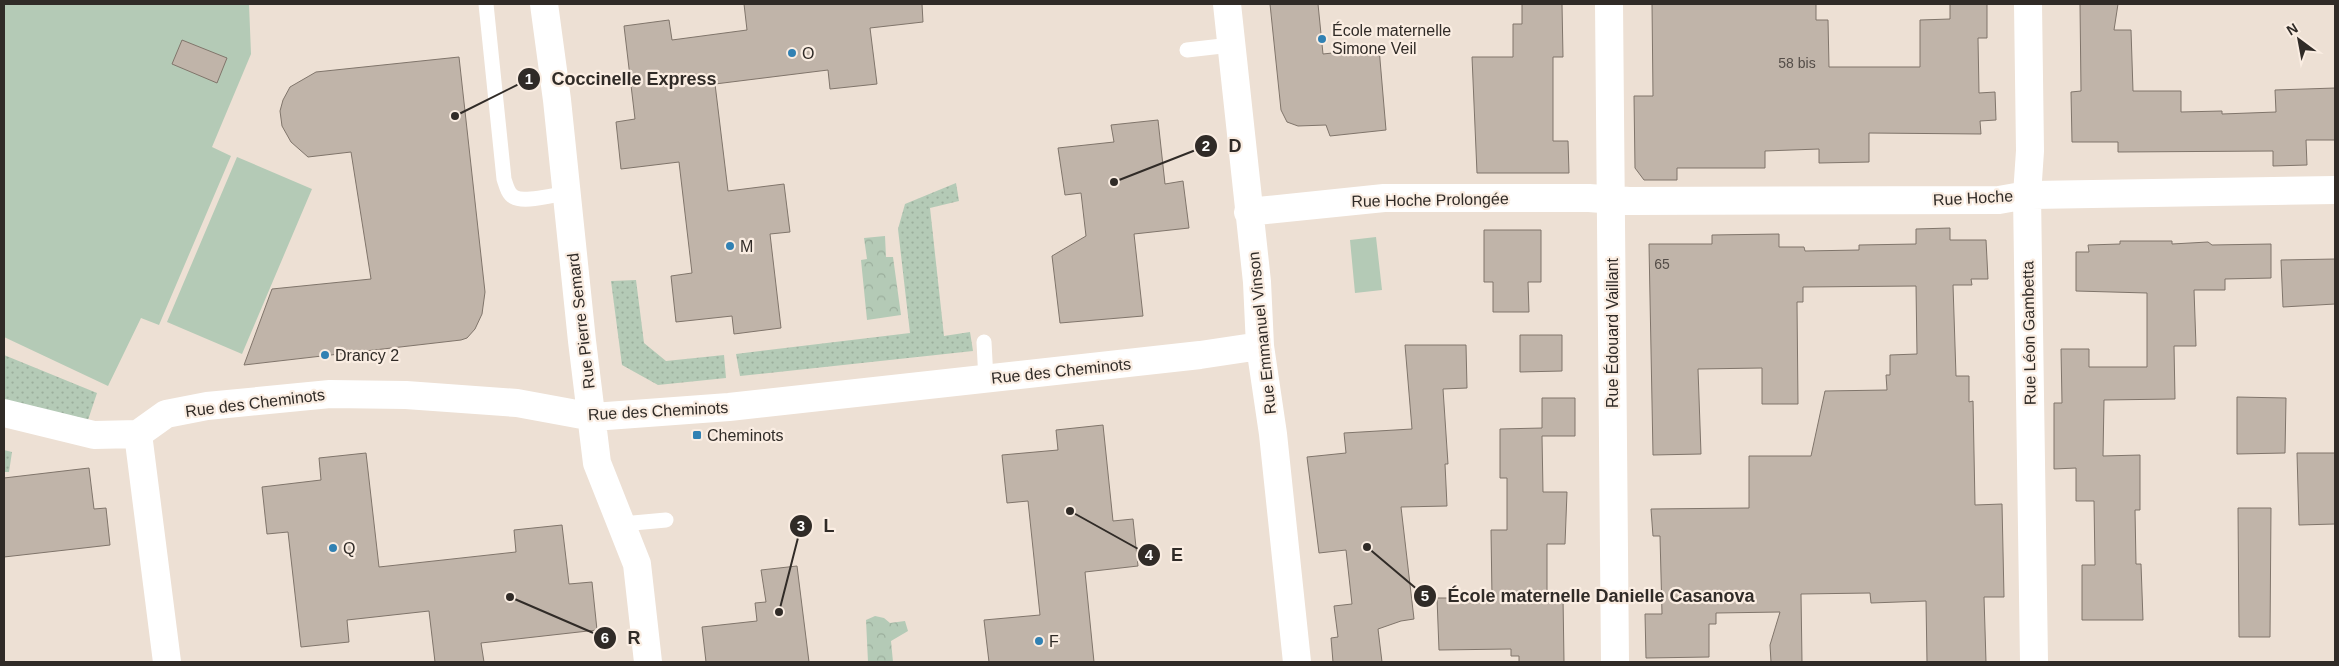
<svg xmlns="http://www.w3.org/2000/svg" width="2339" height="666" viewBox="0 0 2339 666" font-family="Helvetica,sans-serif">
<defs>
<pattern id="grass-dots" width="8" height="8" patternUnits="userSpaceOnUse" patternTransform="scale(1.25)"><rect width="8" height="8" fill="#b4cab6"/><path d="M2 2h.1M6 6h.1" fill="none" stroke="#9bae9c" stroke-width="1.8" stroke-linecap="round"/></pattern>
<pattern id="forest-crowns" width="20" height="18" patternUnits="userSpaceOnUse" patternTransform="scale(1.25)"><rect width="20" height="18" fill="#b4cab6"/><path d="M2 6a3 3 0 1 1 6 0M12 15a3 3 0 1 1 6 0" fill="none" stroke="#9bae9c"/></pattern>
</defs>
<rect width="100%" height="100%" fill="#ede0d4"/>
<path fill="url(#grass-dots)" d="M 956,183 L 959,201 L 930,208 L 944,336 L 970,332 L 973,351 L 740,376 L 736,354 L 910,333 L 898,229 L 905,204 Z
M 636,280 L 644,343 L 666,361 L 724,355 L 726,378 L 658,385 L 622,365 L 611,281 Z
M 4,355 L 97,393 L 88,420 L 4,400 Z
M 4,450 L 12,452 L 9,472 L 4,472 Z"/>
<path fill="url(#forest-crowns)" d="M 885,236 L 886,257 L 893,257 L 901,315 L 867,320 L 861,260 L 867,259 L 864,238 Z
M 875,616 L 884,618 L 890,623 L 905,621 L 908,631 L 891,641 L 893,662 L 868,662 L 866,620 Z"/>
<path fill="#b4cab6" d="M 4,4 L 249,4 L 251,54 L 212,147 L 231,156 L 159,325 L 141,318 L 108,386 L 4,337 Z
M 237,157 L 312,189 L 242,354 L 167,322 Z
M 1376,237 L 1382,290 L 1355,293 L 1350,240 Z"/>
<path fill="#c0b4a9" stroke="#80756b" d="M 744,4 L 922,4 L 923,22 L 870,28 L 877,84 L 830,89 L 828,70 L 715,84 L 728,191 L 784,184 L 790,232 L 770,234 L 781,328 L 734,334 L 732,316 L 676,322 L 671,276 L 692,273 L 679,162 L 621,169 L 616,122 L 635,119 L 624,26 L 669,20 L 672,40 L 747,30 Z
M 1270,4 L 1318,4 L 1323,54 L 1379,48 L 1386,130 L 1330,136 L 1326,125 L 1298,126 L 1287,122 L 1281,110 Z
M 1522,4 L 1562,4 L 1563,57 L 1553,57 L 1553,141 L 1568,141 L 1569,173 L 1477,173 L 1472,57 L 1513,57 L 1513,24 L 1522,24 Z
M 1652,4 L 1816,4 L 1816,20 L 1828,20 L 1829,67 L 1920,67 L 1920,20 L 1950,19 L 1950,4 L 1987,4 L 1987,38 L 1978,38 L 1979,93 L 1995,92 L 1996,120 L 1980,121 L 1981,134 L 1869,133 L 1869,162 L 1819,163 L 1819,149 L 1765,151 L 1765,168 L 1677,168 L 1677,180 L 1644,180 L 1635,168 L 1634,96 L 1653,96 Z
M 2080,4 L 2118,4 L 2114,30 L 2131,30 L 2133,91 L 2181,91 L 2181,112 L 2222,111 L 2222,114 L 2276,112 L 2275,90 L 2335,88 L 2335,140 L 2306,140 L 2307,165 L 2273,166 L 2273,151 L 2118,152 L 2118,142 L 2072,142 L 2071,92 L 2081,91 Z
M 182,40 L 227,58 L 217,83 L 172,64 Z
M 459,57 L 485,292 L 482,314 L 475,329 L 467,338 L 461,340 L 244,365 L 272,289 L 371,279 L 351,152 L 308,157 L 291,142 L 282,126 L 280,111 L 283,100 L 290,87 L 316,72 Z
M 1158,120 L 1165,184 L 1183,181 L 1189,228 L 1134,234 L 1143,316 L 1060,323 L 1052,256 L 1086,236 L 1081,193 L 1065,195 L 1058,148 L 1114,142 L 1111,125 Z
M 1950,228 L 1950,240 L 1986,240 L 1988,279 L 1971,279 L 1972,285 L 1953,285 L 1956,376 L 1969,376 L 1969,402 L 1973,401 L 1975,505 L 2002,504 L 2004,597 L 1984,597 L 1986,662 L 1927,662 L 1926,601 L 1871,603 L 1870,593 L 1801,594 L 1802,662 L 1771,662 L 1770,645 L 1780,612 L 1716,613 L 1716,624 L 1709,624 L 1709,657 L 1646,658 L 1645,614 L 1662,614 L 1660,536 L 1653,536 L 1651,509 L 1749,508 L 1749,456 L 1811,456 L 1825,391 L 1887,390 L 1886,375 L 1890,375 L 1890,355 L 1917,354 L 1916,286 L 1803,287 L 1803,302 L 1797,302 L 1798,404 L 1762,404 L 1762,368 L 1698,369 L 1701,454 L 1653,455 L 1649,244 L 1712,244 L 1712,235 L 1779,234 L 1779,247 L 1804,247 L 1805,251 L 1859,250 L 1859,245 L 1916,244 L 1916,229 Z
M 1484,230 L 1541,230 L 1541,282 L 1528,282 L 1529,312 L 1493,312 L 1493,282 L 1484,282 Z
M 2120,241 L 2172,241 L 2172,244 L 2208,242 L 2212,245 L 2271,244 L 2271,278 L 2225,279 L 2225,290 L 2194,290 L 2196,346 L 2174,346 L 2175,399 L 2104,400 L 2103,456 L 2140,455 L 2140,510 L 2135,510 L 2136,564 L 2141,564 L 2143,620 L 2082,620 L 2082,565 L 2095,565 L 2094,501 L 2076,501 L 2076,468 L 2054,469 L 2054,403 L 2062,403 L 2061,349 L 2089,349 L 2089,367 L 2147,367 L 2147,293 L 2076,291 L 2076,252 L 2089,252 L 2088,245 L 2120,244 Z
M 2335,259 L 2335,304 L 2283,307 L 2281,260 Z
M 1520,335 L 1562,335 L 1562,371 L 1520,372 Z
M 1405,345 L 1466,345 L 1467,388 L 1443,389 L 1448,464 L 1445,464 L 1447,506 L 1401,507 L 1414,619 L 1401,621 L 1378,629 L 1382,662 L 1333,662 L 1331,638 L 1338,637 L 1334,606 L 1352,604 L 1346,550 L 1319,553 L 1307,457 L 1346,453 L 1344,433 L 1412,429 Z
M 2237,397 L 2286,398 L 2285,453 L 2237,454 Z
M 1542,398 L 1575,398 L 1575,436 L 1542,436 L 1543,492 L 1567,492 L 1565,544 L 1547,544 L 1547,597 L 1563,597 L 1564,662 L 1519,662 L 1519,656 L 1511,656 L 1511,649 L 1439,650 L 1437,598 L 1492,598 L 1491,530 L 1507,530 L 1507,478 L 1500,478 L 1500,429 L 1542,428 Z
M 1103,425 L 1113,521 L 1133,519 L 1138,566 L 1085,572 L 1094,662 L 989,662 L 984,620 L 1040,615 L 1028,501 L 1007,503 L 1002,455 L 1058,450 L 1056,430 Z
M 366,453 L 379,567 L 516,552 L 514,530 L 562,525 L 569,584 L 592,582 L 597,630 L 481,643 L 484,662 L 435,662 L 429,611 L 347,620 L 349,642 L 301,647 L 288,532 L 267,534 L 262,487 L 321,480 L 319,458 Z
M 2297,453 L 2335,453 L 2335,524 L 2299,525 Z
M 89,468 L 94,509 L 106,508 L 110,545 L 4,557 L 4,478 Z
M 2238,508 L 2271,508 L 2270,637 L 2239,637 Z
M 797,566 L 809,662 L 706,662 L 702,627 L 757,621 L 755,603 L 766,602 L 761,570 Z"/>
<g fill="none" stroke-linecap="round" stroke-linejoin="round">
<path stroke="#fff" stroke-width="15" d="M 486,4 L 504,179 C 506,185 508,194 514,197 C 523,203 555,195 566,193
M 1187,50 L 1231,45
M 984,342 L 986,380
M 622,524 L 666,520"/>
<path stroke="#fff" stroke-width="28" d="M 544,4 L 557,100 L 582,341 L 597,463 L 637,564 L 648,662
M 1227,4 L 1257,282 L 1260,346 L 1273,434 L 1297,662
M 1609,4 L 1615,662
M 2028,4 L 2030,151 L 2027,195 L 2034,662
M 1248,212 L 1384,198 L 1589,198 L 1629,201 L 1999,200 L 2027,195 L 2335,190
M 4,413 L 94,435 L 138,434 L 166,414 L 207,406 L 330,394 L 406,395 L 517,403 L 593,417 L 729,407 L 1200,355 L 1260,346
M 138,434 L 167,662"/>
</g>
<g fill="#3181b3" stroke="#faede2" stroke-width="2">
<circle cx="1322" cy="39" r="5"/>
<circle cx="792" cy="53" r="5"/>
<circle cx="730" cy="246" r="5"/>
<circle cx="325" cy="355" r="5"/>
<rect x="692" y="430" width="10" height="10" rx="2.5"/>
<circle cx="333" cy="548" r="5"/>
<circle cx="1039" cy="641" r="5"/>
</g>
<g text-anchor="middle" dominant-baseline="central" stroke-width="4.5" stroke-linejoin="round" paint-order="stroke">
<g font-size="14" fill="#544d48">
<text x="1797" y="63">58 bis</text>
<text x="1662" y="264">65</text>
</g>
<g font-size="16" fill="#302b27" stroke="#faede2" text-anchor="start">
<text x="1332" y="30">École maternelle<tspan x="1332" dy="18">Simone Veil</tspan></text>
<text x="802" y="53">O</text>
<text x="740" y="246">M</text>
<text x="335" y="355">Drancy 2</text>
<text x="707" y="435">Cheminots</text>
<text x="343" y="548">Q</text>
<text x="1049" y="641">F</text>
</g>
<g font-size="16" fill="#302b27" stroke="#faede2">
<text transform="translate(1973 198) rotate(-3)">Rue Hoche</text>
<text transform="translate(1430 200) rotate(-1)">Rue Hoche Prolongée</text>
<text transform="translate(581 321) rotate(-97)">Rue Pierre Semard</text>
<text transform="translate(1262 333) rotate(-96)">Rue Emmanuel Vinson</text>
<text transform="translate(1612 333) rotate(-90)">Rue Édouard Vaillant</text>
<text transform="translate(2029 333) rotate(-91)">Rue Léon Gambetta</text>
<text transform="translate(1061 371) rotate(-6)">Rue des Cheminots</text>
<text transform="translate(255 403) rotate(-7)">Rue des Cheminots</text>
<text transform="translate(658 411) rotate(-3)">Rue des Cheminots</text>
</g>
</g>
<path fill="none" stroke="#302b27" stroke-width="2" d="M455 116L529 79M1114 182L1206 146M779 612L801 526M1070 511L1149 555M1367 547L1425 596M510 597L605 638"/>
<g fill="#302b27" stroke="#faede2" stroke-width="2">
<circle cx="455" cy="116" r="5"/>
<circle cx="1114" cy="182" r="5"/>
<circle cx="779" cy="612" r="5"/>
<circle cx="1070" cy="511" r="5"/>
<circle cx="1367" cy="547" r="5"/>
<circle cx="510" cy="597" r="5"/>
<circle cx="529" cy="79" r="12"/>
<circle cx="1206" cy="146" r="12"/>
<circle cx="801" cy="526" r="12"/>
<circle cx="1149" cy="555" r="12"/>
<circle cx="1425" cy="596" r="12"/>
<circle cx="605" cy="638" r="12"/>
</g>
<g font-size="15" text-anchor="middle" font-weight="bold" fill="#fff">
<text x="529" y="84">1</text>
<text x="1206" y="151">2</text>
<text x="801" y="531">3</text>
<text x="1149" y="560">4</text>
<text x="1425" y="601">5</text>
<text x="605" y="643">6</text>
</g>
<g font-size="18" text-anchor="middle" font-weight="bold" fill="#302b27" stroke="#faede2" stroke-width="4.5" stroke-linejoin="round" paint-order="stroke">
<text x="634" y="85">Coccinelle Express</text>
<text x="1235" y="152">D</text>
<text x="829" y="532">L</text>
<text x="1177" y="561">E</text>
<text x="1601" y="602">École maternelle Danielle Casanova</text>
<text x="634" y="644">R</text>
</g>
<rect width="2339" height="666" fill="none" stroke="#302b27" stroke-width="10"/>
<g transform="translate(2299 40) rotate(328)" stroke="#faede2" stroke-width="4" paint-order="stroke">
<path d="M0-4L9 19L0 12L-9 19Z" fill="#302b27"/>
<text y="-8" font-size="14" font-weight="bold" text-anchor="middle" fill="#302b27">N</text>
</g>
</svg>
